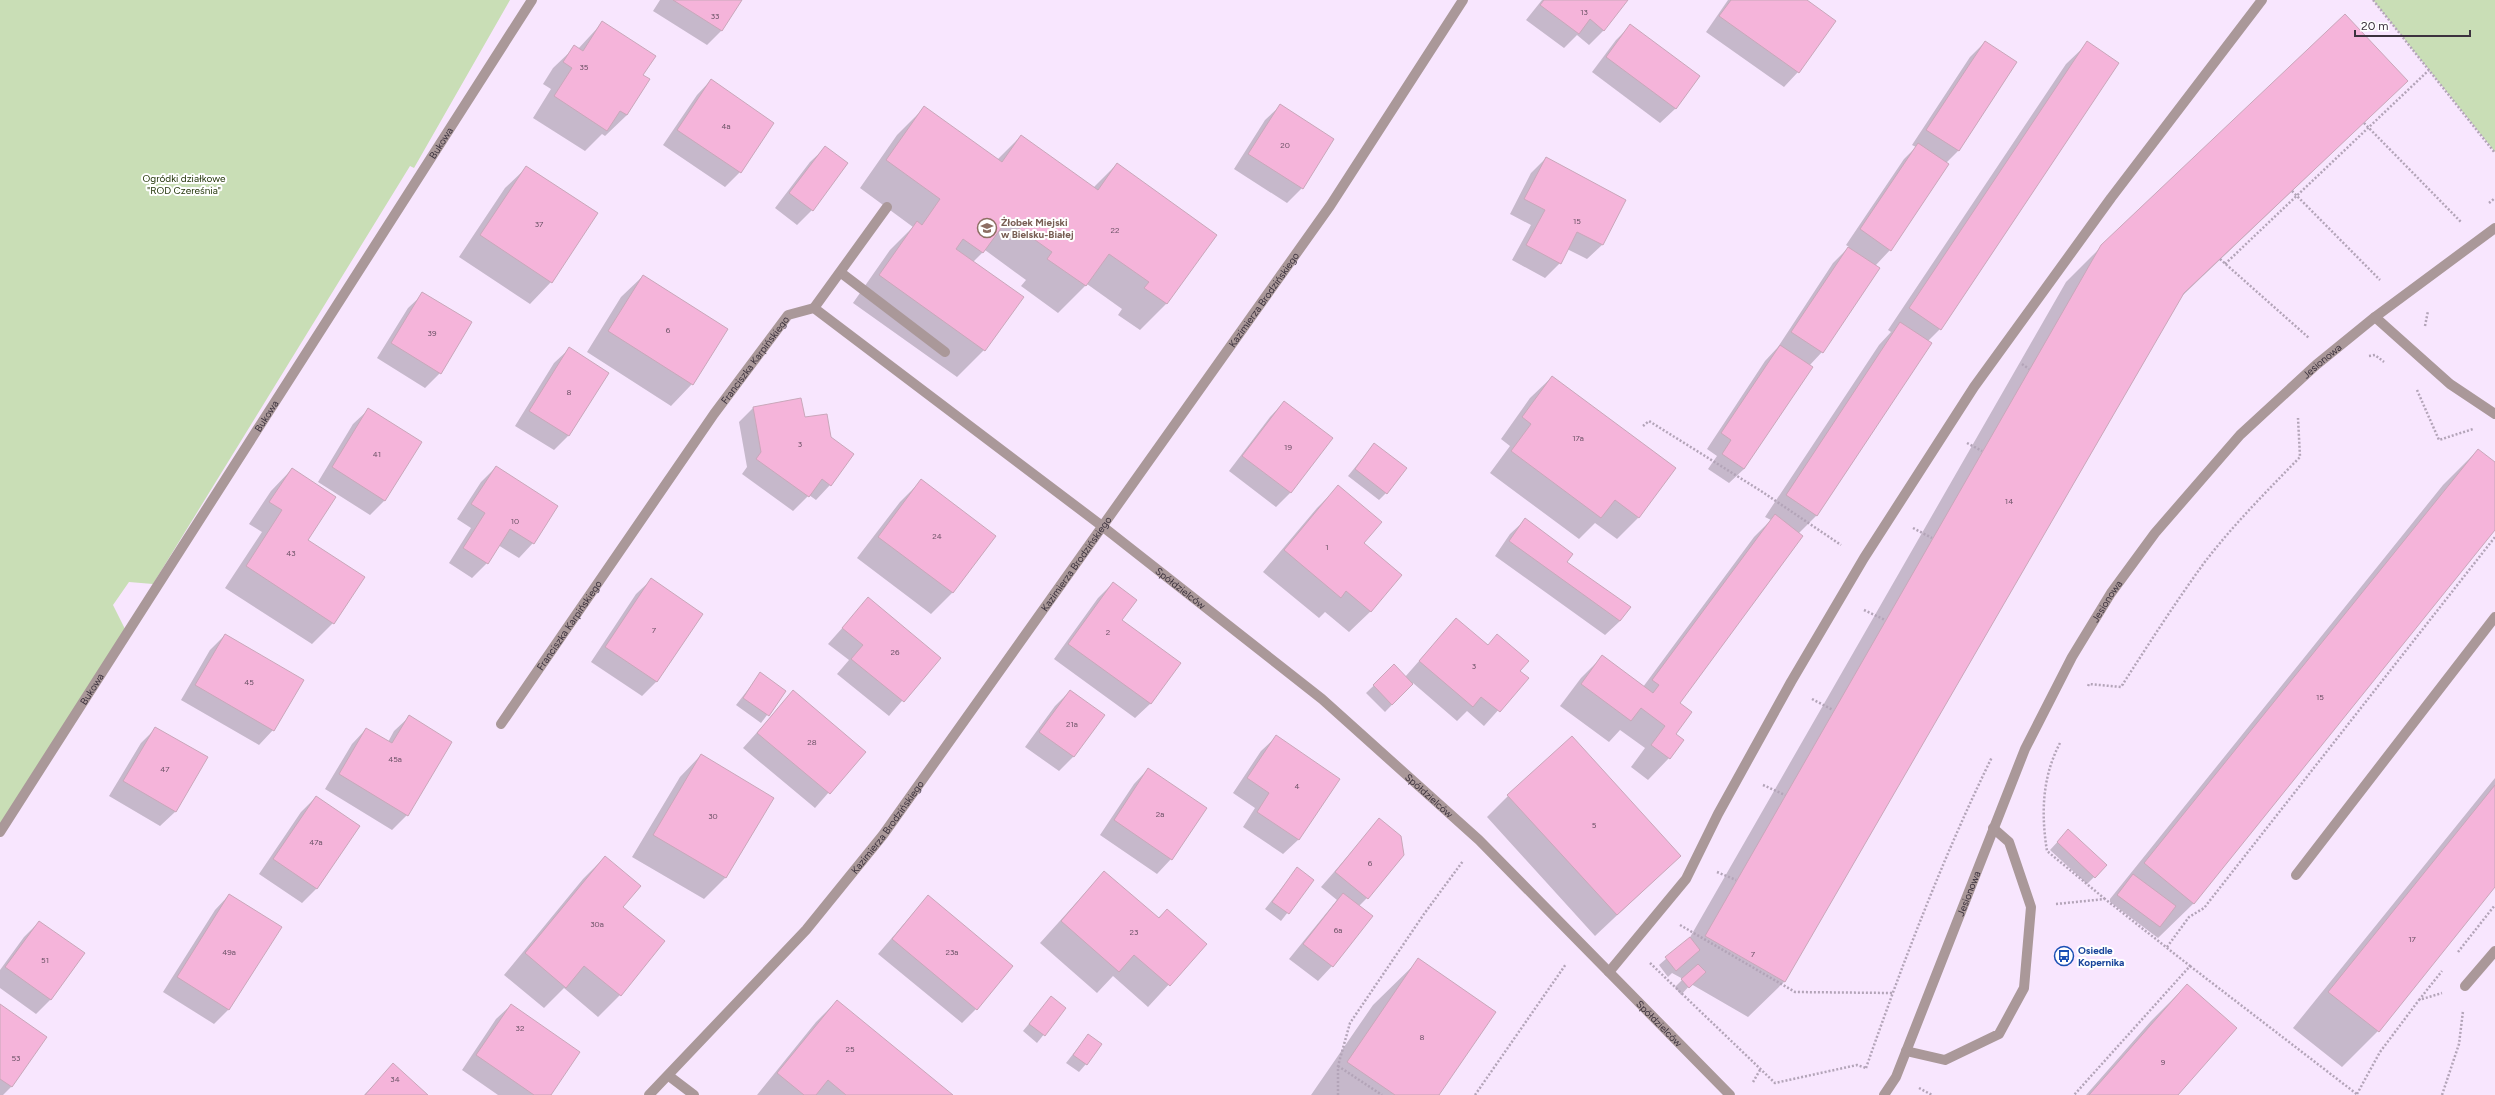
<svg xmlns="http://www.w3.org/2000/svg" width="2495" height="1095" viewBox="0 0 2495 1095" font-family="Figtree,sans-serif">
<rect width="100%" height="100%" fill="#f8e6fe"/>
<path fill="#c9deb6" d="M 0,0 L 510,0 L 414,168 L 410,166 L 153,584 L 129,582 L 113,605 L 125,629 L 0,827 Z
M 2373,0 L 2495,0 L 2495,152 Z"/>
<path fill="#0003" d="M 660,0 L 741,0 L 722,30 L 707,45 L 653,11 Z
M 1542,0 L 1626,0 L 1604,30 L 1589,45 L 1577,35 L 1564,48 L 1526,20 Z
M 1728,0 L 1805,0 L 1798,72 L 1784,87 L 1706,32 Z
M 602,23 L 642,76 L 627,115 L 605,136 L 602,134 L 585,151 L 533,118 L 551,89 L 543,84 L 553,68 L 575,47 L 578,49 Z
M 1630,26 L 1699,77 L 1675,109 L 1660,123 L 1592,72 L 1616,40 Z
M 1985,42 L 2016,63 L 1958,151 L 1946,163 L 1890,250 L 1875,266 L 1822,352 L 1809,366 L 1744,469 L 1729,483 L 1708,469 L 1717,456 L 1707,449 L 1765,361 L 1778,347 L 1833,263 L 1849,247 L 1846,245 L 1904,159 L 1916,147 L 1912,145 L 1970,57 Z
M 2088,43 L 1940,329 L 1928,341 L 1817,515 L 1799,533 L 1678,703 L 1674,734 L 1682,741 L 1669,758 L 1648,780 L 1631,767 L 1645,748 L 1620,730 L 1609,742 L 1560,706 L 1581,678 L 1603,656 L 1643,687 L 1754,537 L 1771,520 L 1765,517 L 1879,345 L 1891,332 L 1888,330 L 2066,64 Z
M 711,80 L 740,172 L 725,187 L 663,145 L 697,95 Z
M 2407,81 L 2181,297 L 1784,982 L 1748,1017 L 1691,984 L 1681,995 L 1675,987 L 1683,979 L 1672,973 L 1668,977 L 1659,965 L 1689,939 L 2066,282 L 2102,246 Z
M 1280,106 L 1302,188 L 1287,203 L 1234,169 L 1265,120 Z
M 924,108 L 997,160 L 1021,136 L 1093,188 L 1117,164 L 1167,303 L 1140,330 L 1118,315 L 1122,309 L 1087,284 L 1058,313 L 1021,286 L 1026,280 L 985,250 L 973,262 L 984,350 L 957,377 L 853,303 L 890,250 L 913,227 L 860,188 L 897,135 Z
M 825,148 L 847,164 L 812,210 L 797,225 L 775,208 L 810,162 Z
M 1546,158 L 1625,200 L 1602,245 L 1587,259 L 1567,249 L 1560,263 L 1545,278 L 1512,260 L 1531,225 L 1510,214 L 1531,173 Z
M 527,167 L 597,213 L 551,282 L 530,304 L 459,257 L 505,188 Z
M 643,276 L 727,329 L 692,384 L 671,406 L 587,352 L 621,297 Z
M 423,294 L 440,373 L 425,388 L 377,358 L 408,308 Z
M 569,349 L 608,373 L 568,436 L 554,450 L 515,426 L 554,363 Z
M 1552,377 L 1675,468 L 1638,518 L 1617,539 L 1595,523 L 1579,539 L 1490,473 L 1510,446 L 1501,439 L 1530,398 Z
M 1284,402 L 1291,492 L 1276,507 L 1229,471 L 1270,417 Z
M 753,408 L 830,485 L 816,500 L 809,495 L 793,511 L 742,474 L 747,467 L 739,422 Z
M 368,410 L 385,500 L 370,515 L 318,482 L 353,424 Z
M 1374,444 L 1386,493 L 1379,500 L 1348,476 Z
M 2478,450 L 2495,463 L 2495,529 L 2194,903 L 2158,938 L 2110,902 L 2110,899 L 2443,485 Z
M 496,467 L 533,543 L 519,558 L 498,545 L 487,563 L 472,578 L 449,563 L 471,528 L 457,519 L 481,482 Z
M 292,469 L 306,540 L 333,623 L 312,644 L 225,588 L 262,532 L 249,524 L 271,491 Z
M 921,481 L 953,592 L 931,614 L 857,558 L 900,502 Z
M 1338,487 L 1363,543 L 1371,611 L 1349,632 L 1325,612 L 1319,618 L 1263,572 L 1317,508 Z
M 1525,520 L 1620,621 L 1605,635 L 1495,556 L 1510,534 Z
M 651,580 L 657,681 L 642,696 L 591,662 L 636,594 Z
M 1113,583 L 1121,620 L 1179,663 L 1150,704 L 1135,718 L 1054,659 L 1098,598 Z
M 868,599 L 939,658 L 889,716 L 837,674 L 849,660 L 828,644 Z
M 1456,619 L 1527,678 L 1484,726 L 1467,711 L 1457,721 L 1413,683 L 1385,712 L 1366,693 L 1394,666 L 1405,677 Z
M 225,635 L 273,730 L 259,745 L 181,700 L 210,650 Z
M 761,673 L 785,691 L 761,723 L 736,705 Z
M 1070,691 L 1074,756 L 1059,771 L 1025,747 L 1055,706 Z
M 793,692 L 864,752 L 815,808 L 743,748 Z
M 409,717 L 407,815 L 392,830 L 325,789 L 352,744 L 366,729 L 388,742 L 394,731 Z
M 156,728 L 206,758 L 175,812 L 160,826 L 109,796 L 141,743 Z
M 1276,737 L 1339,779 L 1298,840 L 1283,854 L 1243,827 L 1255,808 L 1233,793 L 1261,751 Z
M 701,755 L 773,798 L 725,878 L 704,899 L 632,857 L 680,777 Z
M 1148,769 L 1171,859 L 1157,874 L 1100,835 L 1134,784 Z
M 2495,778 L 2495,886 L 2378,1031 L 2342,1067 L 2293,1028 Z
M 1508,796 L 1680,856 L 1595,936 L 1487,817 Z
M 316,797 L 317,888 L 302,903 L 259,874 L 301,812 Z
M 1379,820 L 1367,898 L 1359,906 L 1332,966 L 1318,981 L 1289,959 L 1337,900 L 1321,887 Z
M 2061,838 L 2094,877 L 2087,884 L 2050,850 Z
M 605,857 L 622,907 L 664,941 L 620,995 L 598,1017 L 564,988 L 544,1008 L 504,975 L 583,879 Z
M 1297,869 L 1313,880 L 1281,921 L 1265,909 Z
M 1104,872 L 1158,918 L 1167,910 L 1206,944 L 1148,1007 L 1113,976 L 1097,993 L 1040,943 Z
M 229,895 L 228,1010 L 214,1024 L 163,992 L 215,910 Z
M 928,896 L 976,1009 L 962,1023 L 878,954 Z
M 39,922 L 51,999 L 36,1014 L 0,988 L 0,970 L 24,937 Z
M 1419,960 L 1438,1095 L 1311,1095 L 1373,1005 Z
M 2187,985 L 2177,1095 L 2086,1095 L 2151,1021 Z
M 1051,997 L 1065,1008 L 1037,1043 L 1023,1031 Z
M 837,1001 L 951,1095 L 757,1095 L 816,1022 Z
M 0,1005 L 46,1037 L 11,1087 L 3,1095 L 0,1095 Z
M 511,1005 L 550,1095 L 498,1095 L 462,1070 L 496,1019 Z
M 1088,1035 L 1086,1064 L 1079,1072 L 1066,1063 Z
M 393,1065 L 426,1095 L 364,1095 Z"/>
<path fill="#f5b4da" stroke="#c9a7ba" d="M 673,0 L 742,0 L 722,31 Z
M 1544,0 L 1628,0 L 1604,31 L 1590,19 L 1579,34 L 1540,5 Z
M 1731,0 L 1807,0 L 1836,21 L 1799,73 L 1719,16 Z
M 2345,14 L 2408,81 L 2184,293 L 1785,982 L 1705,936 L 2101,245 Z
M 602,21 L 656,56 L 643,75 L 650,79 L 627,115 L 620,111 L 607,131 L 554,96 L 572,68 L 563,62 L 574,45 L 583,51 Z
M 1630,24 L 1700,76 L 1676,109 L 1606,57 Z
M 1985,41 L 2017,62 L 1959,151 L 1926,130 Z
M 2087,41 L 2119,63 L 1941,330 L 1909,308 Z
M 711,79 L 774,123 L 741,173 L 677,130 Z
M 1280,104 L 1334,139 L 1303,189 L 1248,154 Z
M 924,106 L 1002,162 L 1021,135 L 1098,190 L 1117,163 L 1217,235 L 1167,304 L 1144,288 L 1149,282 L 1109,254 L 1086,286 L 1047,259 L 1052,252 L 1007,220 L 983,253 L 963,239 L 956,249 L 1024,297 L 985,351 L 879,275 L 917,221 L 922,225 L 940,199 L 886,160 Z
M 1918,143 L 1949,164 L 1891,251 L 1860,229 Z
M 825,146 L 848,163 L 813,211 L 789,193 Z
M 1546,157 L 1626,200 L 1603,245 L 1577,232 L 1561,264 L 1526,245 L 1545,210 L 1524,199 Z
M 526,166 L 598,213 L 552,283 L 480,235 Z
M 1848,247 L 1880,268 L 1823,353 L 1791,332 Z
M 643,275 L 728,329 L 693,385 L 608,331 Z
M 422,292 L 472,322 L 441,374 L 391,343 Z
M 1900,322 L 1932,343 L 1817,516 L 1786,495 Z
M 1780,345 L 1813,367 L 1744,469 L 1722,454 L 1731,440 L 1721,433 Z
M 569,347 L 609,373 L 569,436 L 529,411 Z
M 1552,376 L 1676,468 L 1639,518 L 1615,500 L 1601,518 L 1511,451 L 1531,424 L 1522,417 Z
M 801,398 L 805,417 L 827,414 L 831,437 L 854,454 L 831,486 L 822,479 L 809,497 L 756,459 L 761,452 L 753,407 Z
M 1284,401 L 1333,438 L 1291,493 L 1242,456 Z
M 368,408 L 422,442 L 385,501 L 332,467 Z
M 1374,443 L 1407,468 L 1387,494 L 1355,469 Z
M 2478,449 L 2495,462 L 2495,530 L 2194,904 L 2144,863 Z
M 496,466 L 558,506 L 534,544 L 510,529 L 488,564 L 463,548 L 485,513 L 471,504 Z
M 292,468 L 336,497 L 308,540 L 365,577 L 334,624 L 246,566 L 282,510 L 269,502 Z
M 921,479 L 996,536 L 953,593 L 878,537 Z
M 1338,485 L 1382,522 L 1364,543 L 1402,575 L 1371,612 L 1346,591 L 1341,598 L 1284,550 Z
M 1775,514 L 1803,536 L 1680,703 L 1692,712 L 1676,734 L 1684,740 L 1670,759 L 1651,745 L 1665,726 L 1641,708 L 1631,721 L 1581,684 L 1602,655 L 1653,693 L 1659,685 L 1652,680 Z
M 1525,518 L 1573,554 L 1567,562 L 1631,607 L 1620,621 L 1509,541 Z
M 651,578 L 703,614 L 657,682 L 605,647 Z
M 1113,582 L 1137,600 L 1122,620 L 1181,663 L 1151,704 L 1068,644 Z
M 868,597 L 941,658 L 904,702 L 851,659 L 863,645 L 842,628 Z
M 1456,618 L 1488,645 L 1497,634 L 1529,661 L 1520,671 L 1529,678 L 1500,712 L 1481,697 L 1473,707 L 1419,661 Z
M 225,634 L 304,680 L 274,731 L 195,685 Z
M 1394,664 L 1413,684 L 1392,705 L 1373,685 Z
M 760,672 L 786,691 L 769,716 L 743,698 Z
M 793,690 L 866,752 L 830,794 L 757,733 Z
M 1070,690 L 1105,715 L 1074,757 L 1039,732 Z
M 409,715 L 452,742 L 408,816 L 339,774 L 366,728 L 392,743 Z
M 155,727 L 208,757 L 176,812 L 123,781 Z
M 1276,735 L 1340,779 L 1299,840 L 1257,812 L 1269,793 L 1247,778 Z
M 1572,736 L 1681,856 L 1617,915 L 1507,795 Z
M 701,754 L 774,798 L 726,878 L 653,835 Z
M 1148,768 L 1207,808 L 1172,860 L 1114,820 Z
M 2495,785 L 2495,887 L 2379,1032 L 2328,992 Z
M 316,796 L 360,826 L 317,889 L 273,859 Z
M 1379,818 L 1401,836 L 1404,855 L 1368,899 L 1335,872 Z
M 2068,829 L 2107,865 L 2095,878 L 2057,842 Z
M 605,856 L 641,886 L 623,907 L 665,941 L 621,996 L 584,966 L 566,988 L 525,953 Z
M 1297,867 L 1314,880 L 1289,914 L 1272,902 Z
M 1104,871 L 1159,918 L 1167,909 L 1207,944 L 1170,986 L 1134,955 L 1119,972 L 1061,921 Z
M 2133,874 L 2176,906 L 2160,927 L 2117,895 Z
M 1343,893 L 1373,916 L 1333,967 L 1303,944 Z
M 229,894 L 282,927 L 229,1010 L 177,977 Z
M 928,895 L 1013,966 L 977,1010 L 892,939 Z
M 39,921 L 85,953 L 51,1000 L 5,967 Z
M 1690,937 L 1700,950 L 1676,971 L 1665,957 Z
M 1418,958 L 1496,1012 L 1439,1095 L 1395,1095 L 1347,1062 Z
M 1698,964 L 1706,972 L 1689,988 L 1681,979 Z
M 2187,984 L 2237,1028 L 2178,1095 L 2089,1095 Z
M 1051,996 L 1066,1008 L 1045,1036 L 1029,1024 Z
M 837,1000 L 953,1095 L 846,1095 L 828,1080 L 816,1095 L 804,1095 L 777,1073 Z
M 0,1004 L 47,1037 L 12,1087 L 0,1079 Z
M 511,1004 L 580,1052 L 551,1095 L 534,1095 L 476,1055 Z
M 1088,1034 L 1102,1044 L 1087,1065 L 1073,1055 Z
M 393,1063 L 428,1095 L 365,1095 Z"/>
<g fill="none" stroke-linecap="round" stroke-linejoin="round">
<path stroke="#b3a4b8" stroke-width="2.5" stroke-dasharray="2 2" stroke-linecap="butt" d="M 2373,0 L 2495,153
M 2364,123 L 2461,222
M 2292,191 L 2380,280
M 2489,203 L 2495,198
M 2220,259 L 2309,338
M 2225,264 L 2429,70
M 2425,326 L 2428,311
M 2369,356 L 2375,355 L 2384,362
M 2022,364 L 2029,369
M 2417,390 L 2439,440 L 2473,429
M 1643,426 L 1649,421 L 1761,491 L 1841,545
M 1967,443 L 1982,451
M 1913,528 L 1932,538
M 1864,610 L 1885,620
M 2088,686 L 2089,684 L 2121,687 C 2148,645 2175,603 2204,563 C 2233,525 2267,491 2300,457 L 2298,418
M 1812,699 L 1833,710
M 2060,743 C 2042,777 2041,814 2047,851 L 2105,899
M 1763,785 L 1785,795
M 1717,872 L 1736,880
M 2056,904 L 2105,899 L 2190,966 L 2074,1095
M 1680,925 L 1795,992 L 1892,993
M 2167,947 L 2189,917 L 2204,908 L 2495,537
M 2458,952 L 2495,905
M 1650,963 L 1775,1083 L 1857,1065 L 1866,1068
M 2190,966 L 2358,1095
M 2419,1000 L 2442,971
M 1338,1066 L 1382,1095
M 1866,1068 C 1903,962 1943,857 1992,757
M 1753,1082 L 1760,1070
M 1919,1088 L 1932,1095
M 2357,1094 L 2380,1052 L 2419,1000 L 2442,993
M 1338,1095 L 1338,1066 L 1350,1023 L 1424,914 L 1463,861
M 1475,1095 L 1566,964
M 2442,1095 L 2459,1044 L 2463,1011"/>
<path stroke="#aa9899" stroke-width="10" d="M 840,272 L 945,352
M 814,308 L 887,207
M 2375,317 L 2450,384 L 2495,414
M 2296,875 L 2495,617
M 1609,972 L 1686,879 L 1718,814 L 1791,682 L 1864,558 L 1974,387 L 2111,198 L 2262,0
M 2465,986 L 2495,951
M 1906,1051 L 1945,1060 L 1999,1034 L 2024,988 L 2031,907 L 2009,842 L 1993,828"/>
<g stroke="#aa9899" stroke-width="10">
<path id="s1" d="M 501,724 L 714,414 L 788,315 L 814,308 L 1102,526 L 1322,699 L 1479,840 L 1730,1095"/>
<path id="s2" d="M 0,832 L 532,0"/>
<path d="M 669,1076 L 694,1095"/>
<path id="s3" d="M 649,1095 L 806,930 L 883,835 L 1330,206 L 1463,0"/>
<path id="s4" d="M 1884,1095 L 1896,1077 L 2025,749 L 2072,657 L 2111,593 L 2155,533 L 2240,435 L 2316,365 L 2375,317 L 2495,228"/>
</g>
</g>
<defs>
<g id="school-ring" transform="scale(1)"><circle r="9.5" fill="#fff" stroke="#8d6e63" stroke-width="1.5"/><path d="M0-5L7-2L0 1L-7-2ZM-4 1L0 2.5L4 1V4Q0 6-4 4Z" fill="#8d6e63"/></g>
<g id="bus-ring" transform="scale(1)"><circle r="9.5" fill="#fff" stroke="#1a4fb4" stroke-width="1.5"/><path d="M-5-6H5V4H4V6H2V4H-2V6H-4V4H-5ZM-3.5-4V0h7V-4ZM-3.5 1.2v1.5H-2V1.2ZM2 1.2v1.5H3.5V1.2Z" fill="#1a4fb4"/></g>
</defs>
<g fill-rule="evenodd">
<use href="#school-ring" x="987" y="228"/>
<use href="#bus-ring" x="2064" y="956"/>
</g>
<g text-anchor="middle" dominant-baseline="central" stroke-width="4" stroke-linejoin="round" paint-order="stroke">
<g font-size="8" fill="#6a5265">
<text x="1584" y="12">13</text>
<text x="715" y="16">33</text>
<text x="584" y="67">35</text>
<text x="726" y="126">4a</text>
<text x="1285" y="145">20</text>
<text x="1577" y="221">15</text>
<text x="539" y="224">37</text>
<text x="1115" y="230">22</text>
<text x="668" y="330">6</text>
<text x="432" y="333">39</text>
<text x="569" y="392">8</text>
<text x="1578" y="438">17a</text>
<text x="800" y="444">3</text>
<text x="1288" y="447">19</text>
<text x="377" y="454">41</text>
<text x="2009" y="501">14</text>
<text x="515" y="521">10</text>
<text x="937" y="536">24</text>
<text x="1327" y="547">1</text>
<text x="291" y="553">43</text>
<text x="654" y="630">7</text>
<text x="1108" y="632">2</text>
<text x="895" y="652">26</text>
<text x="1474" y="666">3</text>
<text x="249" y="682">45</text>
<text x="2320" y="697">15</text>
<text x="1072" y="724">21a</text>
<text x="812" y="742">28</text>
<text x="395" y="759">45a</text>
<text x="165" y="769">47</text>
<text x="1297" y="786">4</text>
<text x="1160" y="814">2a</text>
<text x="713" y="816">30</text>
<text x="1594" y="825">5</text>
<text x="316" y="842">47a</text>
<text x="1370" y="863">6</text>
<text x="597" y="924">30a</text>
<text x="1338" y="930">6a</text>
<text x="1134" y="932">23</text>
<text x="2412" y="939">17</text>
<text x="229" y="952">49a</text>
<text x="952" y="952">23a</text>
<text x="1753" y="954">7</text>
<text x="45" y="960">51</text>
<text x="520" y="1028">32</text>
<text x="1422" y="1037">8</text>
<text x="850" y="1049">25</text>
<text x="16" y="1058">53</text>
<text x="2163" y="1062">9</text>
<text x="395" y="1079">34</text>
</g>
<g font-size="10" fill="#3c323e" stroke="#fff">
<text stroke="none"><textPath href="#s2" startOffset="818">Bukowa</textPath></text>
<text stroke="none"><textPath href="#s3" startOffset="1007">Kazimierza Brodzińskiego</textPath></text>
<text stroke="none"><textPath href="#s1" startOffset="444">Franciszka Karpińskiego</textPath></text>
<text stroke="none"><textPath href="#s4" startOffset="867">Jesionowa</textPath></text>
<text stroke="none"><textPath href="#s2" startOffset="494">Bukowa</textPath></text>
<text stroke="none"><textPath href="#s3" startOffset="683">Kazimierza Brodzińskiego</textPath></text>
<text stroke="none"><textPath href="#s1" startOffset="988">Spółdzielców</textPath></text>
<text stroke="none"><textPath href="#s4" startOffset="543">Jesionowa</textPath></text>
<text stroke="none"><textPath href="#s1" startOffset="120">Franciszka Karpińskiego</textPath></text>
<text stroke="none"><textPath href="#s2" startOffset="170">Bukowa</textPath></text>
<text stroke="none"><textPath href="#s1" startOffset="1312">Spółdzielców</textPath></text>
<text stroke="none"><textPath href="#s3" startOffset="359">Kazimierza Brodzińskiego</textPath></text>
<text stroke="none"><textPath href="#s4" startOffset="219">Jesionowa</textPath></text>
<text stroke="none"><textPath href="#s1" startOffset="1636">Spółdzielców</textPath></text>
</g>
<g font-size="10" fill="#1e3104" stroke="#fff">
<text x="184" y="178">Ogródki działkowe<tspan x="184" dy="12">"ROD Czereśnia"</tspan></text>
</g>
<g font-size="10" font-weight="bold" fill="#785e54" stroke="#fff" text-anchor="start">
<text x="1001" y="222">Żłobek Miejski<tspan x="1001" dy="12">w Bielsku-Białej</tspan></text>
</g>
<g font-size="10" font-weight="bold" fill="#164399" stroke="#fff" text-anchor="start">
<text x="2078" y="950">Osiedle<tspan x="2078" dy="12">Kopernika</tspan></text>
</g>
</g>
<path d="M2355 30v6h115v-6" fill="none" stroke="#3c323e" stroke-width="2"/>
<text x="2361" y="30" font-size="12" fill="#3c323e" stroke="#ffffff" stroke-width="3" paint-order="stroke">20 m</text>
</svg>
